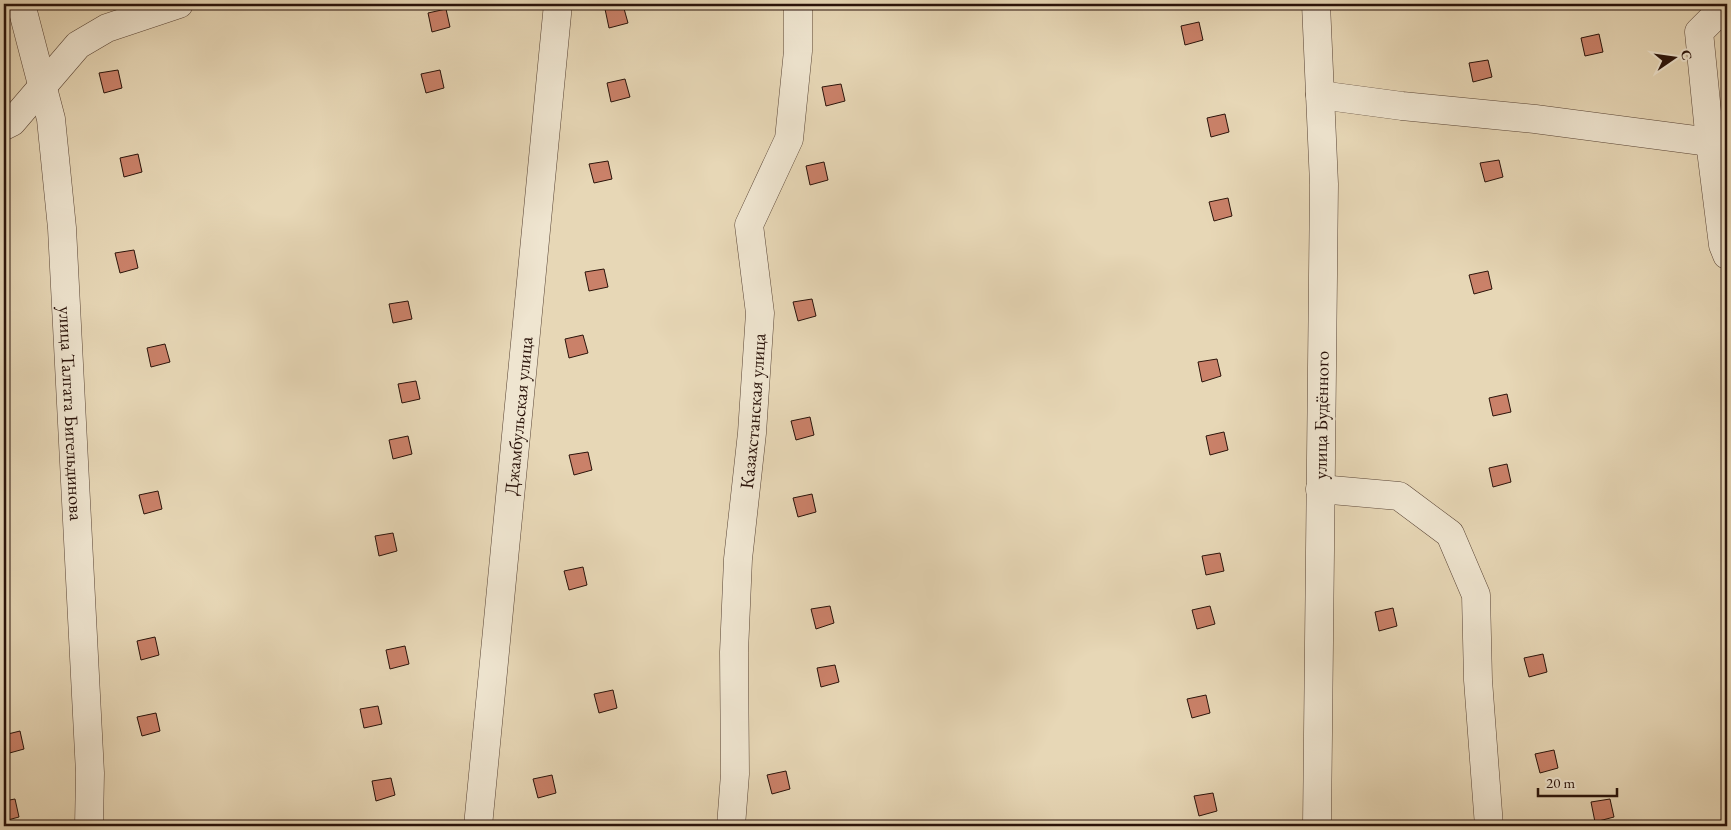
<svg xmlns="http://www.w3.org/2000/svg" width="1731" height="830" viewBox="0 0 1731 830" font-family="'EB Garamond',serif">
<rect width="100%" height="100%" fill="#e7d7b6"/>
<filter id="stains"><feTurbulence type="fractalNoise" baseFrequency=".004" numOctaves="4"/><feColorMatrix values="0 0 0 0 .2 0 0 0 0 .09 0 0 0 0 .02 0 0 0 .5 -.17"/></filter>
<radialGradient id="worn" r=".72"><stop offset=".6" stop-color="#630" stop-opacity="0"/><stop offset="1" stop-color="#630" stop-opacity=".3"/></radialGradient>
<path fill="#ca8169" stroke="#2a130a" d="M 623,5 L 628,23 L 609,28 L 605,9 Z
M 446,9 L 450,27 L 432,32 L 428,13 Z
M 1199,22 L 1203,40 L 1185,45 L 1181,26 Z
M 1599,34 L 1603,52 L 1585,56 L 1581,38 Z
M 1488,60 L 1492,77 L 1473,82 L 1469,63 Z
M 118,70 L 122,88 L 104,93 L 99,73 Z
M 440,70 L 444,88 L 426,93 L 421,74 Z
M 625,79 L 630,97 L 611,102 L 607,83 Z
M 841,84 L 845,101 L 826,106 L 822,87 Z
M 1225,114 L 1229,132 L 1211,137 L 1207,118 Z
M 138,154 L 142,172 L 124,177 L 120,158 Z
M 1499,160 L 1503,177 L 1485,182 L 1480,163 Z
M 608,161 L 612,179 L 594,183 L 589,164 Z
M 824,162 L 828,180 L 810,185 L 806,166 Z
M 1228,198 L 1232,216 L 1214,221 L 1209,202 Z
M 134,250 L 138,268 L 120,273 L 115,253 Z
M 604,269 L 608,287 L 589,291 L 585,272 Z
M 1488,271 L 1492,289 L 1474,294 L 1469,275 Z
M 812,299 L 816,316 L 798,321 L 793,302 Z
M 408,301 L 412,319 L 393,323 L 389,304 Z
M 583,335 L 588,353 L 569,358 L 565,339 Z
M 165,344 L 170,362 L 151,367 L 147,348 Z
M 1217,359 L 1221,376 L 1202,382 L 1198,362 Z
M 416,381 L 420,399 L 402,403 L 398,384 Z
M 1507,394 L 1511,412 L 1493,416 L 1489,398 Z
M 810,417 L 814,435 L 796,440 L 791,421 Z
M 1224,432 L 1228,450 L 1210,455 L 1206,436 Z
M 408,436 L 412,454 L 393,459 L 389,440 Z
M 588,452 L 592,470 L 574,475 L 569,455 Z
M 1507,464 L 1511,482 L 1493,487 L 1489,468 Z
M 158,491 L 162,509 L 144,514 L 139,495 Z
M 812,494 L 816,512 L 798,517 L 793,498 Z
M 393,533 L 397,551 L 379,556 L 375,536 Z
M 1220,553 L 1224,571 L 1206,575 L 1202,556 Z
M 583,567 L 587,585 L 569,590 L 564,571 Z
M 830,606 L 834,623 L 816,629 L 811,609 Z
M 1210,606 L 1215,624 L 1197,629 L 1192,610 Z
M 1393,608 L 1397,626 L 1379,631 L 1375,612 Z
M 155,637 L 159,655 L 141,660 L 137,641 Z
M 405,646 L 409,664 L 390,669 L 386,650 Z
M 1543,654 L 1547,672 L 1529,677 L 1524,658 Z
M 835,665 L 839,682 L 821,687 L 817,668 Z
M 613,690 L 617,708 L 599,713 L 594,694 Z
M 1206,695 L 1210,713 L 1192,718 L 1187,699 Z
M 378,706 L 382,724 L 364,728 L 360,709 Z
M 156,713 L 160,731 L 142,736 L 137,717 Z
M 20,731 L 24,749 L 6,754 L 4,735 Z
M 1554,750 L 1558,768 L 1540,773 L 1535,754 Z
M 786,771 L 790,789 L 772,794 L 767,775 Z
M 552,775 L 556,793 L 538,798 L 533,779 Z
M 391,778 L 395,795 L 376,801 L 372,781 Z
M 1213,793 L 1217,811 L 1199,816 L 1194,796 Z
M 15,799 L 19,817 L 4,821 L 4,801 Z
M 1610,799 L 1614,817 L 1595,822 L 1591,802 Z"/>
<g fill="none" stroke-linecap="round" stroke-linejoin="round">
<g stroke="#594435" stroke-width="29">
<g id="minor">
<path id="s1" d="M 21,4 L 51,119 L 62,228 L 90,773 L 89,826"/>
<path d="M 1316,4 L 1324,184 L 1317,826"/>
<path d="M 1727,4 L 1699,32 L 1710,142 L 1723,245 L 1727,255"/>
<path d="M 1320,95 L 1402,106 L 1535,119 L 1710,142"/>
<path d="M 4,126 L 12,122 L 78,45 L 107,28 L 179,4"/>
<path d="M 1320,489 L 1399,496 L 1450,534 L 1476,595 L 1478,680 L 1489,826"/>
<path id="s2" d="M 478,826 L 558,4"/>
<path id="s3" d="M 731,826 L 735,774 L 734,652 L 738,559 L 752,433 L 760,313 L 749,225 L 789,139 L 798,51 L 798,4"/>
</g>
</g>
<use href="#minor" stroke="#efe5d0" stroke-width="28"/>
</g>
<g text-anchor="middle" dominant-baseline="central" stroke-width="5" stroke-linejoin="round" paint-order="stroke">
<g font-size="19" fill="#2a130a" stroke="#efe5d0">
<text stroke="none"><textPath href="#s3" startOffset="416">Казахстанская улица</textPath></text>
<text stroke="none"><textPath href="#s1" startOffset="414">улица Талгата Бигельдинова</textPath></text>
<text stroke="none"><textPath href="#s2" startOffset="412">Джамбульская улица</textPath></text>
<text transform="translate(1321 415) rotate(-89)">улица Будённого</text>
</g>
</g>
<rect width="1731" height="830" fill="none" stroke="#e7d7b6" stroke-width="20"/>
<rect x="5" y="5" width="1721" height="820" fill="none" stroke="#2a130a" stroke-width="2.5"/>
<rect x="10" y="10" width="1711" height="810" fill="none" stroke="#2a130a"/>
<g transform="translate(1674 58) rotate(77)" stroke="#efe5d0" stroke-width="4" paint-order="stroke">
<path d="M0-4L9 19L0 12L-9 19Z" fill="#2a130a"/>
<text y="-8" font-size="14" font-weight="bold" text-anchor="middle" fill="#2a130a">С</text>
</g>
<path d="M1538 788v8h79v-8" fill="none" stroke="#2a130a" stroke-width="2.5"/>
<text x="1546" y="788" font-size="15" fill="#2a130a" stroke="#efe5d0" stroke-width="4" paint-order="stroke">20 m</text>
<rect width="100%" height="100%" filter="url(#stains)"/>
<rect width="100%" height="100%" fill="url(#worn)"/>
</svg>
